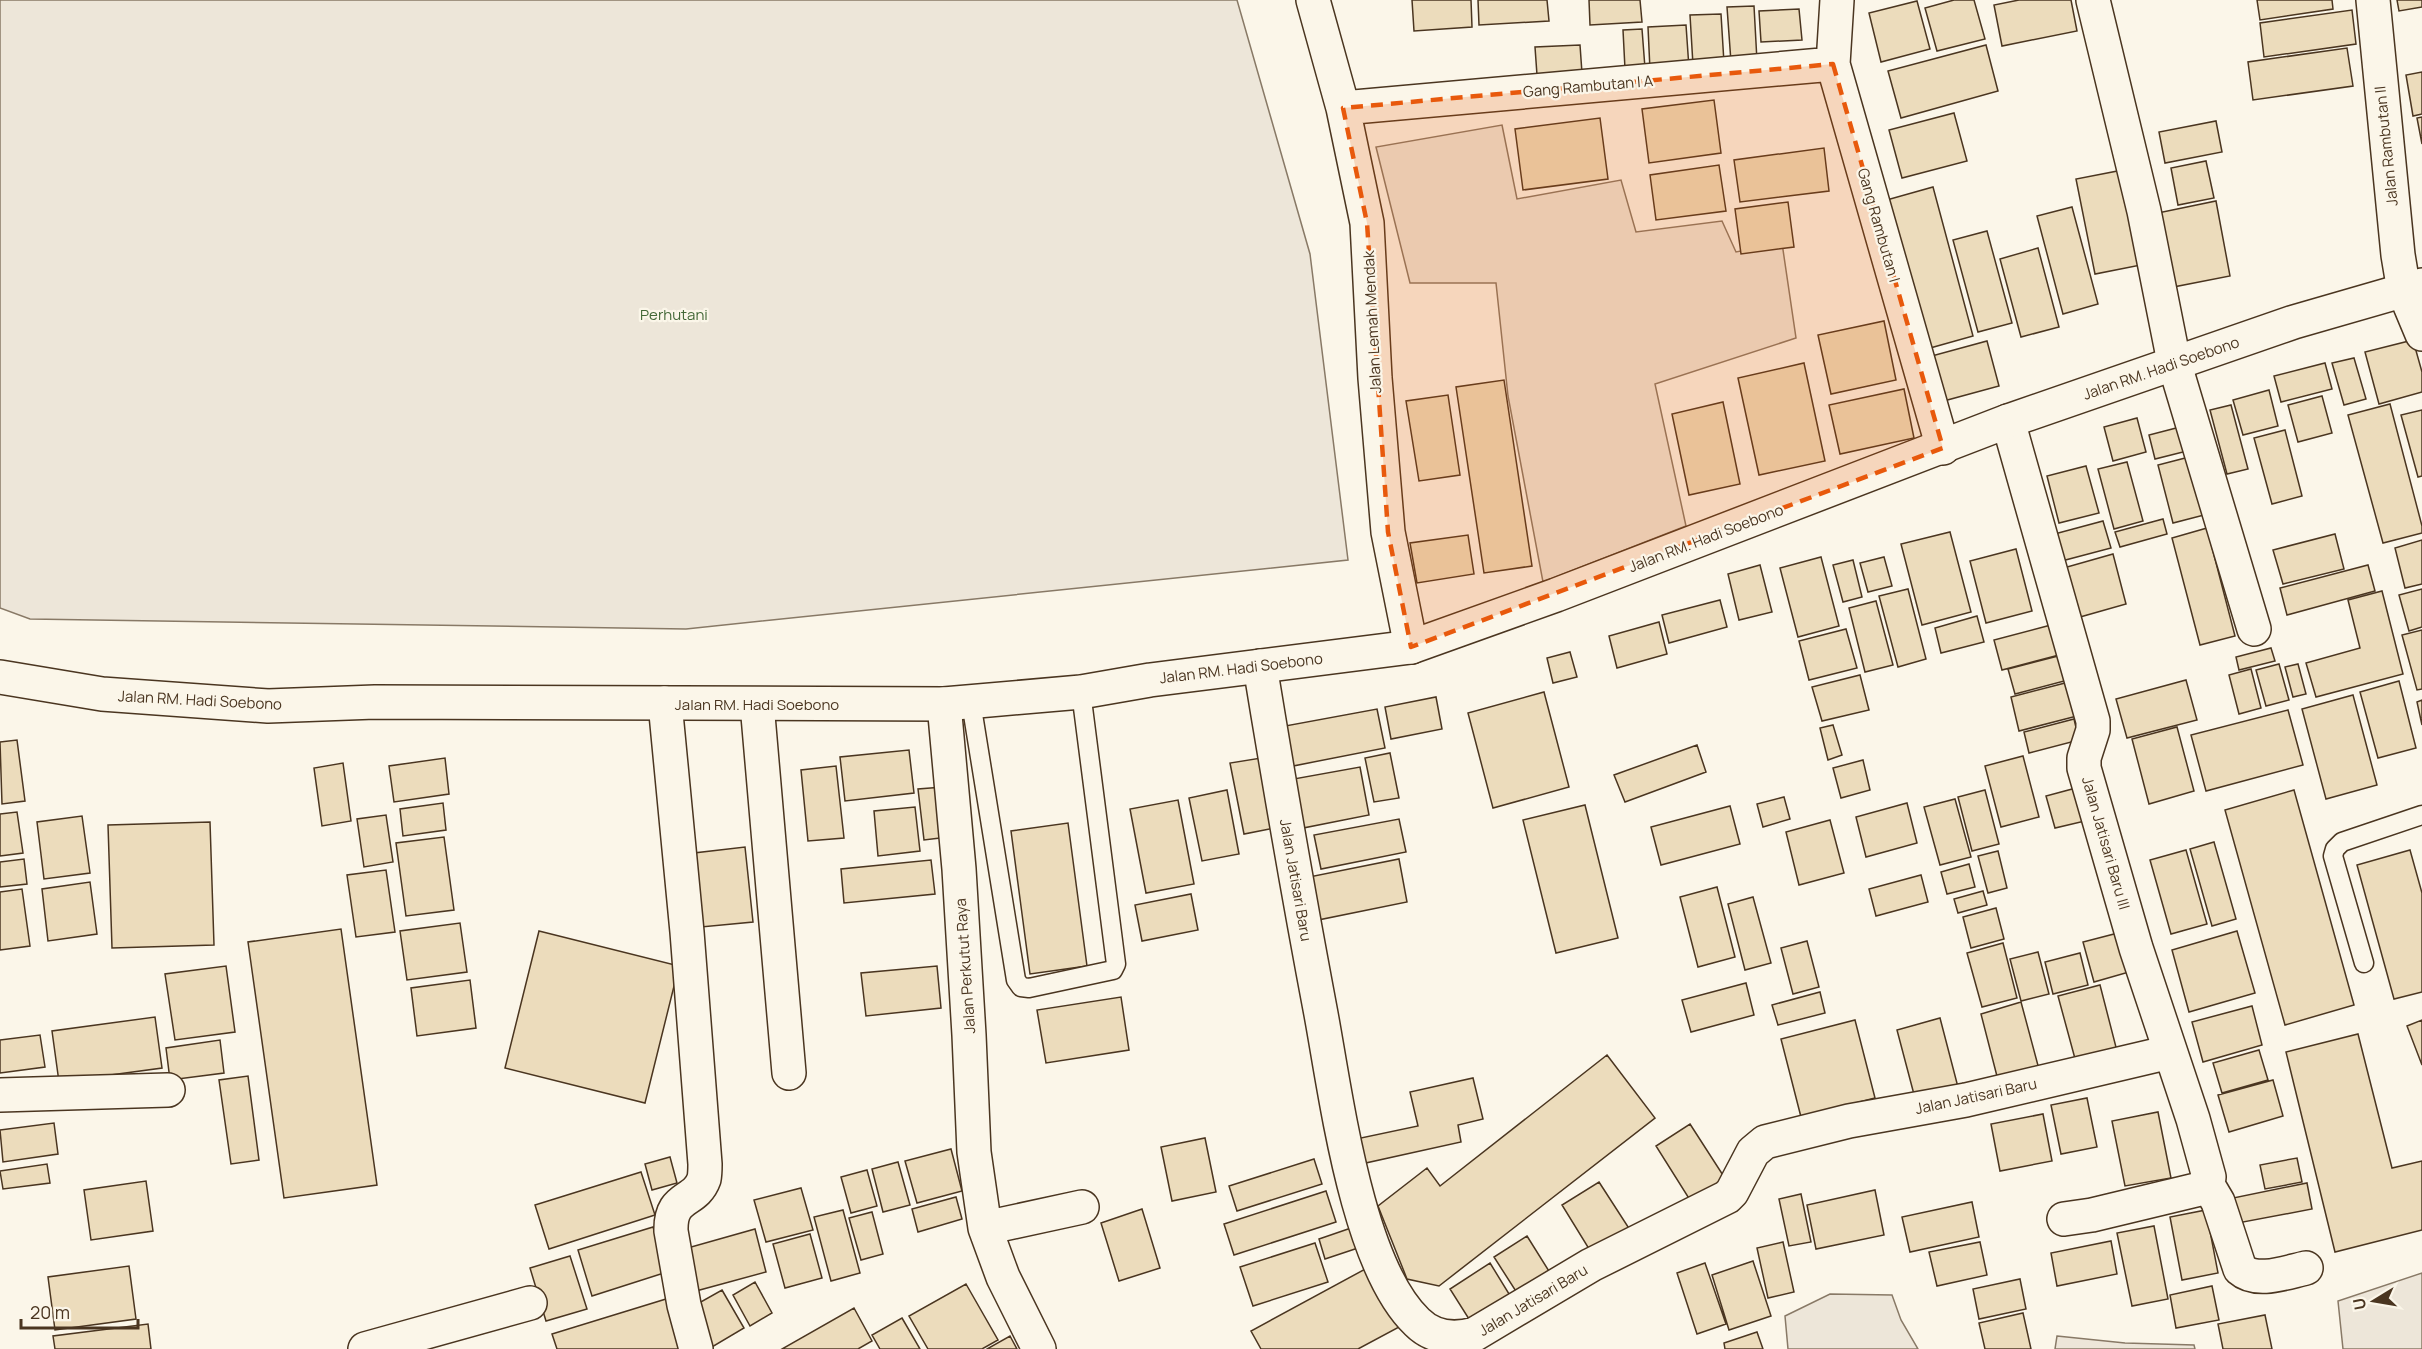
<svg xmlns="http://www.w3.org/2000/svg" width="2422" height="1349" viewBox="0 0 2422 1349" font-family="Manrope,sans-serif">
<rect width="100%" height="100%" fill="#fbf6e9"/>
<path fill="#ede6d9" stroke="#887966" stroke-width="1.5" d="M 0,0 L 1237,0 L 1310,254 L 1348,560 L 686,629 L 30,619 L 0,608 Z
M 1502,125 L 1517,199 L 1621,180 L 1636,232 L 1722,221 L 1736,252 L 1782,243 L 1796,338 L 1655,384 L 1686,526 L 1543,582 L 1508,396 L 1496,283 L 1410,283 L 1376,147 Z
M 2422,1273 L 2422,1349 L 2343,1349 L 2338,1301 Z
M 1830,1294 L 1892,1295 L 1901,1320 L 1918,1349 L 1788,1349 L 1785,1316 Z
M 2057,1336 L 2125,1343 L 2194,1345 L 2195,1349 L 2055,1349 Z"/>
<path fill="#ecdcbc" stroke="#4a3520" stroke-width="1.5" d="M 1412,0 L 1471,0 L 1472,27 L 1414,31 Z
M 1478,0 L 1547,0 L 1549,21 L 1479,25 Z
M 1589,0 L 1640,0 L 1642,22 L 1590,25 Z
M 1954,0 L 1974,0 L 1985,39 L 1937,51 L 1925,8 Z
M 2019,0 L 2071,0 L 2077,31 L 2002,46 L 1994,5 Z
M 2257,0 L 2332,0 L 2333,9 L 2260,20 Z
M 2397,0 L 2422,0 L 2422,7 L 2399,11 Z
M 1917,1 L 1930,49 L 1881,62 L 1869,13 Z
M 1754,6 L 1757,61 L 1731,62 L 1727,7 Z
M 1799,9 L 1802,40 L 1761,42 L 1759,11 Z
M 2352,10 L 2356,44 L 2264,57 L 2260,23 Z
M 1721,14 L 1724,63 L 1693,65 L 1690,15 Z
M 1686,25 L 1689,68 L 1650,70 L 1648,27 Z
M 1642,29 L 1645,68 L 1625,69 L 1623,30 Z
M 1580,45 L 1582,73 L 1537,75 L 1535,47 Z
M 1986,45 L 1998,91 L 1901,118 L 1888,71 Z
M 2347,48 L 2353,86 L 2253,100 L 2248,62 Z
M 2422,72 L 2422,114 L 2413,116 L 2406,75 Z
M 1714,100 L 1721,153 L 1649,163 L 1642,109 Z
M 1954,113 L 1967,161 L 1902,178 L 1889,130 Z
M 2422,117 L 2422,144 L 2417,118 Z
M 1600,118 L 1608,179 L 1523,190 L 1515,129 Z
M 2216,121 L 2222,152 L 2165,163 L 2159,132 Z
M 1824,148 L 1829,191 L 1740,202 L 1734,160 Z
M 2206,161 L 2214,198 L 2178,205 L 2171,168 Z
M 1719,165 L 1726,211 L 1656,220 L 1650,175 Z
M 2128,169 L 2146,264 L 2095,274 L 2076,179 Z
M 1933,187 L 1973,336 L 1923,350 L 1883,201 Z
M 2216,201 L 2230,276 L 2163,289 L 2148,215 Z
M 1788,202 L 1794,247 L 1741,254 L 1735,209 Z
M 2072,207 L 2098,304 L 2063,314 L 2037,216 Z
M 1987,231 L 2012,323 L 1978,332 L 1953,240 Z
M 2038,248 L 2059,327 L 2021,337 L 2000,259 Z
M 1884,321 L 1896,380 L 1831,394 L 1818,335 Z
M 2413,340 L 2422,372 L 2422,392 L 2379,404 L 2365,352 Z
M 1987,341 L 1999,386 L 1940,402 L 1928,357 Z
M 2354,358 L 2366,399 L 2344,405 L 2332,363 Z
M 1804,363 L 1825,461 L 1759,475 L 1738,378 Z
M 2325,363 L 2332,389 L 2281,402 L 2274,376 Z
M 1504,380 L 1532,566 L 1484,573 L 1456,387 Z
M 1904,389 L 1914,438 L 1840,454 L 1829,405 Z
M 2269,390 L 2278,426 L 2243,435 L 2233,400 Z
M 1448,395 L 1460,475 L 1419,481 L 1406,401 Z
M 2322,396 L 2332,433 L 2298,442 L 2288,405 Z
M 1723,402 L 1740,484 L 1689,495 L 1672,414 Z
M 2390,404 L 2422,526 L 2422,533 L 2383,543 L 2348,415 Z
M 2231,405 L 2248,469 L 2227,474 L 2210,410 Z
M 2422,410 L 2422,476 L 2418,477 L 2401,415 Z
M 2137,418 L 2146,452 L 2113,461 L 2104,427 Z
M 2184,426 L 2191,450 L 2155,459 L 2149,435 Z
M 2285,430 L 2302,496 L 2272,504 L 2254,438 Z
M 2193,456 L 2208,514 L 2173,523 L 2158,465 Z
M 2127,462 L 2143,521 L 2114,529 L 2098,469 Z
M 2086,466 L 2099,513 L 2059,523 L 2047,476 Z
M 2163,519 L 2167,534 L 2120,547 L 2115,532 Z
M 2103,521 L 2111,548 L 2054,563 L 2047,536 Z
M 2207,528 L 2235,636 L 2200,645 L 2172,538 Z
M 1950,532 L 1971,612 L 1922,625 L 1901,544 Z
M 2335,534 L 2344,569 L 2283,584 L 2273,550 Z
M 1468,535 L 1474,574 L 1417,583 L 1410,543 Z
M 2422,540 L 2422,584 L 2405,588 L 2395,548 Z
M 2016,549 L 2032,611 L 1986,623 L 1970,561 Z
M 2113,554 L 2126,604 L 2073,619 L 2060,569 Z
M 1821,557 L 1839,626 L 1798,637 L 1780,568 Z
M 1884,557 L 1892,586 L 1868,592 L 1860,563 Z
M 1853,560 L 1862,597 L 1843,602 L 1833,565 Z
M 1760,565 L 1772,612 L 1739,620 L 1728,574 Z
M 2368,565 L 2375,591 L 2287,615 L 2280,588 Z
M 1908,589 L 1926,659 L 1898,667 L 1879,596 Z
M 2422,589 L 2422,627 L 2409,631 L 2399,595 Z
M 2382,591 L 2403,674 L 2316,697 L 2306,663 L 2360,648 L 2348,600 Z
M 1720,600 L 1727,627 L 1669,643 L 1662,615 Z
M 1876,601 L 1893,665 L 1865,672 L 1849,608 Z
M 1977,616 L 1984,642 L 1941,653 L 1935,628 Z
M 1659,622 L 1667,654 L 1617,668 L 1609,636 Z
M 2051,625 L 2059,655 L 2002,670 L 1994,640 Z
M 1846,629 L 1857,668 L 1809,680 L 1799,641 Z
M 2422,630 L 2422,689 L 2417,690 L 2402,635 Z
M 2271,648 L 2275,661 L 2239,670 L 2236,657 Z
M 1570,652 L 1577,677 L 1553,683 L 1547,658 Z
M 2062,655 L 2068,680 L 2015,694 L 2008,669 Z
M 2279,664 L 2289,700 L 2266,706 L 2256,670 Z
M 2298,664 L 2306,694 L 2293,697 L 2285,667 Z
M 2251,669 L 2261,708 L 2239,714 L 2229,675 Z
M 1860,675 L 1869,710 L 1822,721 L 1812,687 Z
M 2186,680 L 2197,720 L 2127,738 L 2116,699 Z
M 2399,681 L 2416,748 L 2378,758 L 2360,692 Z
M 2069,682 L 2077,716 L 2019,731 L 2011,697 Z
M 1544,692 L 1569,787 L 1493,808 L 1468,713 Z
M 2353,695 L 2377,785 L 2326,799 L 2302,709 Z
M 1436,697 L 1442,729 L 1391,739 L 1385,707 Z
M 2422,700 L 2422,725 L 2417,702 Z
M 1377,709 L 1385,748 L 1293,766 L 1285,726 Z
M 2288,710 L 2303,765 L 2206,791 L 2191,735 Z
M 2074,719 L 2079,740 L 2029,753 L 2024,732 Z
M 1833,725 L 1842,755 L 1828,760 L 1820,728 Z
M 2177,727 L 2194,791 L 2149,804 L 2132,739 Z
M 17,740 L 25,801 L 2,804 L 0,742 Z
M 1697,745 L 1706,772 L 1625,802 L 1614,775 Z
M 909,750 L 914,793 L 845,801 L 840,757 Z
M 1390,753 L 1399,798 L 1374,802 L 1365,758 Z
M 2023,756 L 2039,817 L 2001,827 L 1985,766 Z
M 445,758 L 449,794 L 394,802 L 389,766 Z
M 1261,758 L 1274,828 L 1244,834 L 1230,763 Z
M 1863,760 L 1870,790 L 1841,798 L 1833,768 Z
M 343,763 L 351,821 L 322,826 L 314,768 Z
M 836,766 L 844,838 L 808,841 L 801,770 Z
M 1360,767 L 1369,815 L 1298,829 L 1288,780 Z
M 943,787 L 948,837 L 924,840 L 918,789 Z
M 2076,788 L 2085,821 L 2055,828 L 2046,796 Z
M 1227,790 L 1239,854 L 1202,861 L 1189,798 Z
M 1985,790 L 1999,844 L 1972,851 L 1958,797 Z
M 2294,790 L 2354,1005 L 2285,1025 L 2225,810 Z
M 1784,797 L 1790,819 L 1763,827 L 1757,804 Z
M 1955,799 L 1971,857 L 1940,865 L 1924,807 Z
M 1178,800 L 1194,884 L 1146,893 L 1130,809 Z
M 443,803 L 446,830 L 403,836 L 400,809 Z
M 1907,803 L 1917,843 L 1866,857 L 1856,817 Z
M 1585,805 L 1618,938 L 1556,953 L 1523,820 Z
M 1730,806 L 1740,844 L 1661,865 L 1651,827 Z
M 915,807 L 920,851 L 878,856 L 874,811 Z
M 17,812 L 23,853 L 0,856 L 0,814 Z
M 386,815 L 393,862 L 364,867 L 357,819 Z
M 82,816 L 90,873 L 44,879 L 37,822 Z
M 1399,819 L 1406,852 L 1321,869 L 1314,835 Z
M 1830,820 L 1844,873 L 1799,885 L 1786,832 Z
M 210,822 L 214,945 L 112,948 L 108,825 Z
M 1068,823 L 1087,966 L 1030,974 L 1011,831 Z
M 444,837 L 454,910 L 406,916 L 396,843 Z
M 2214,842 L 2236,919 L 2212,926 L 2190,849 Z
M 745,847 L 753,922 L 701,927 L 694,853 Z
M 2186,850 L 2207,924 L 2171,934 L 2150,860 Z
M 2410,850 L 2422,893 L 2422,992 L 2394,999 L 2357,865 Z
M 1998,851 L 2007,888 L 1988,893 L 1978,856 Z
M 24,859 L 27,884 L 0,887 L 0,862 Z
M 1399,859 L 1407,902 L 1318,920 L 1309,877 Z
M 931,860 L 935,894 L 844,903 L 841,869 Z
M 1969,864 L 1975,887 L 1947,894 L 1941,872 Z
M 386,870 L 395,932 L 356,937 L 347,875 Z
M 1921,875 L 1928,902 L 1876,916 L 1869,889 Z
M 90,882 L 97,934 L 48,941 L 42,889 Z
M 1717,887 L 1735,957 L 1698,967 L 1680,897 Z
M 22,889 L 30,946 L 0,950 L 0,892 Z
M 1983,891 L 1987,905 L 1958,913 L 1954,899 Z
M 1191,894 L 1198,930 L 1142,941 L 1135,905 Z
M 1753,897 L 1771,963 L 1745,970 L 1728,904 Z
M 1996,908 L 2004,939 L 1971,948 L 1963,917 Z
M 460,923 L 467,972 L 407,980 L 400,931 Z
M 341,929 L 377,1185 L 284,1198 L 248,942 Z
M 539,931 L 679,966 L 645,1103 L 505,1068 Z
M 2237,931 L 2255,993 L 2189,1012 L 2172,950 Z
M 2118,933 L 2129,972 L 2094,982 L 2083,942 Z
M 1807,941 L 1819,987 L 1793,994 L 1781,948 Z
M 2003,943 L 2017,998 L 1982,1007 L 1967,953 Z
M 2038,952 L 2049,994 L 2021,1001 L 2010,959 Z
M 2080,953 L 2088,985 L 2053,994 L 2045,962 Z
M 226,966 L 235,1032 L 175,1040 L 165,974 Z
M 937,966 L 941,1008 L 866,1016 L 861,973 Z
M 470,980 L 476,1028 L 417,1036 L 411,988 Z
M 1746,983 L 1754,1015 L 1691,1032 L 1682,1000 Z
M 2100,985 L 2118,1055 L 2077,1066 L 2058,996 Z
M 1820,992 L 1825,1013 L 1778,1025 L 1772,1005 Z
M 1121,997 L 1129,1050 L 1046,1063 L 1037,1010 Z
M 2021,1002 L 2040,1073 L 1999,1084 L 1981,1014 Z
M 2252,1006 L 2262,1045 L 2203,1062 L 2192,1022 Z
M 155,1017 L 162,1068 L 59,1082 L 52,1031 Z
M 1940,1018 L 1959,1091 L 1916,1102 L 1897,1030 Z
M 1855,1020 L 1875,1098 L 1801,1117 L 1781,1039 Z
M 2422,1020 L 2422,1065 L 2407,1026 Z
M 2358,1034 L 2392,1168 L 2422,1161 L 2422,1230 L 2335,1252 L 2286,1052 Z
M 40,1035 L 45,1067 L 0,1073 L 0,1040 Z
M 220,1040 L 224,1073 L 170,1080 L 166,1048 Z
M 2259,1050 L 2268,1080 L 2222,1093 L 2213,1063 Z
M 1607,1055 L 1655,1118 L 1439,1286 L 1407,1279 L 1378,1206 L 1427,1168 L 1440,1186 Z
M 248,1076 L 259,1160 L 231,1164 L 219,1080 Z
M 1473,1078 L 1483,1119 L 1458,1125 L 1461,1142 L 1361,1164 L 1356,1139 L 1418,1126 L 1410,1092 Z
M 2273,1080 L 2283,1116 L 2229,1132 L 2218,1095 Z
M 2087,1098 L 2097,1147 L 2061,1154 L 2051,1105 Z
M 2158,1112 L 2171,1178 L 2125,1186 L 2112,1121 Z
M 2043,1114 L 2052,1161 L 2000,1171 L 1991,1124 Z
M 54,1123 L 58,1154 L 3,1162 L 0,1130 Z
M 1690,1124 L 1730,1186 L 1695,1208 L 1656,1146 Z
M 1205,1138 L 1216,1192 L 1172,1201 L 1161,1147 Z
M 951,1149 L 962,1191 L 917,1203 L 905,1161 Z
M 670,1157 L 677,1183 L 652,1190 L 645,1164 Z
M 2297,1158 L 2302,1182 L 2265,1189 L 2260,1165 Z
M 1314,1159 L 1322,1184 L 1237,1211 L 1229,1186 Z
M 898,1162 L 910,1205 L 883,1212 L 872,1169 Z
M 47,1164 L 50,1183 L 3,1189 L 0,1171 Z
M 867,1170 L 877,1206 L 851,1213 L 841,1177 Z
M 641,1172 L 655,1215 L 549,1249 L 535,1205 Z
M 146,1181 L 153,1231 L 91,1240 L 84,1190 Z
M 1599,1182 L 1632,1233 L 1594,1257 L 1562,1205 Z
M 2307,1183 L 2312,1209 L 2238,1223 L 2233,1198 Z
M 801,1188 L 813,1230 L 766,1242 L 754,1200 Z
M 1875,1190 L 1884,1235 L 1816,1249 L 1807,1205 Z
M 1326,1191 L 1336,1222 L 1234,1255 L 1224,1224 Z
M 1801,1194 L 1811,1242 L 1789,1246 L 1779,1199 Z
M 956,1197 L 962,1219 L 918,1232 L 912,1209 Z
M 1972,1202 L 1979,1237 L 1910,1252 L 1902,1217 Z
M 1142,1209 L 1160,1268 L 1119,1281 L 1101,1223 Z
M 843,1210 L 860,1273 L 831,1281 L 814,1217 Z
M 2206,1210 L 2218,1273 L 2182,1280 L 2170,1217 Z
M 872,1212 L 883,1254 L 861,1260 L 849,1218 Z
M 2154,1226 L 2168,1299 L 2132,1306 L 2117,1233 Z
M 653,1227 L 667,1272 L 592,1296 L 578,1250 Z
M 1351,1228 L 1358,1248 L 1325,1259 L 1319,1239 Z
M 755,1229 L 766,1272 L 696,1291 L 684,1249 Z
M 810,1234 L 822,1278 L 785,1288 L 773,1244 Z
M 1527,1236 L 1552,1276 L 1519,1296 L 1494,1257 Z
M 2111,1241 L 2117,1274 L 2057,1286 L 2051,1253 Z
M 1783,1242 L 1794,1292 L 1768,1298 L 1757,1248 Z
M 1980,1242 L 1987,1275 L 1937,1286 L 1929,1252 Z
M 1315,1243 L 1328,1282 L 1253,1306 L 1240,1267 Z
M 570,1256 L 587,1309 L 546,1321 L 530,1268 Z
M 1753,1261 L 1771,1316 L 1729,1330 L 1712,1275 Z
M 1490,1263 L 1514,1302 L 1474,1327 L 1450,1289 Z
M 1705,1263 L 1726,1324 L 1697,1334 L 1677,1273 Z
M 129,1266 L 136,1319 L 55,1330 L 48,1277 Z
M 1369,1267 L 1401,1326 L 1358,1349 L 1261,1349 L 1251,1331 Z
M 2020,1279 L 2026,1309 L 1979,1319 L 1973,1289 Z
M 755,1282 L 772,1313 L 750,1326 L 733,1295 Z
M 966,1284 L 998,1340 L 982,1349 L 928,1349 L 909,1316 Z
M 2212,1286 L 2219,1320 L 2176,1328 L 2170,1295 Z
M 722,1290 L 744,1328 L 712,1347 L 690,1308 Z
M 666,1299 L 681,1349 L 557,1349 L 552,1334 Z
M 854,1308 L 872,1341 L 858,1349 L 782,1349 Z
M 2023,1313 L 2031,1349 L 1985,1349 L 1979,1323 Z
M 2265,1315 L 2272,1349 L 2223,1349 L 2218,1324 Z
M 902,1318 L 920,1349 L 880,1349 L 872,1335 Z
M 148,1324 L 151,1349 L 55,1349 L 53,1336 Z
M 1757,1332 L 1763,1349 L 1725,1349 L 1724,1343 Z
M 1010,1336 L 1017,1349 L 987,1349 Z"/>
<g fill="none" stroke-linecap="round" stroke-linejoin="round">
<g stroke="#4a3520" stroke-width="21">
<path id="lane" d="M 971,702 L 1016,980 L 1021,987 L 1029,988 L 1113,970 L 1116,964 L 1081,692
M 2364,963 L 2333,856 L 2335,849 L 2342,842 L 2422,815"/>
</g>
<g stroke="#4a3520" stroke-width="36">
<path id="street" d="M 1313,0 L 1343,108 L 1367,223 L 1375,378 L 1388,532 L 1411,647
M 1837,0 L 1833,64 L 1943,448
M 2093,0 L 2144,211 L 2174,362 L 2254,629
M 2373,0 L 2398,255 L 2404,291 L 2422,334
M 1343,108 L 1833,64
M 2008,421 L 2093,721 L 2093,730 L 2084,758 L 2084,768 L 2136,948 L 2193,1119 L 2209,1177 L 2208,1185 L 2200,1189 L 2092,1215 L 2064,1219
M 1260,666 C 1279,782 1299,898 1321,1014 C 1336,1095 1357,1265 1417,1322 C 1433,1338 1454,1340 1475,1334 L 1591,1265 L 1727,1197 L 1732,1192 L 1753,1152 L 1765,1142 L 1849,1121 L 1966,1100 L 2170,1052
M 665,703 L 687,932 L 705,1164 C 705,1168 705,1174 704,1179 C 695,1204 670,1194 671,1231 L 684,1305 L 696,1349
M 757,704 L 789,1073
M 944,704 L 959,869 L 969,1035 L 974,1152 L 985,1228 L 1003,1277 L 1039,1349
M 0,1095 L 168,1090
M 2208,1185 L 2218,1202 L 2240,1269 C 2257,1284 2287,1272 2306,1268
M 985,1228 L 1082,1207
M 365,1349 L 530,1303"/>
</g>
<g stroke="#4a3520" stroke-width="36">
<path id="primary" d="M 0,677 L 102,694 L 268,706 L 375,702 L 944,704 L 1081,692 L 1150,680 L 1411,647 L 1556,595 L 2008,421 L 2294,322 L 2422,285"/>
</g>
<use href="#lane" stroke="#fbf6e9" stroke-width="18"/>
<use href="#street" stroke="#fbf6e9" stroke-width="33"/>
<use href="#primary" stroke="#fbf6e9" stroke-width="33"/>
</g>
<path fill="#e8590c" fill-opacity="0.2" stroke="#e8590c" stroke-width="4.5" stroke-dasharray="12 8" stroke-linejoin="round" d="M 1833,64 L 1943,448 L 1411,647 L 1388,532 L 1367,223 L 1343,108 Z"/>
<g text-anchor="middle" dominant-baseline="central" stroke-width="4.5" stroke-linejoin="round" paint-order="stroke">
<g font-size="15" fill="#4a3520" stroke="#fbf6e9">
<text transform="translate(1588 86) rotate(-5)">Gang Rambutan I A</text>
<text transform="translate(2386 146) rotate(-96)">Jalan Rambutan II</text>
<text transform="translate(1879 225) rotate(74)">Gang Rambutan I</text>
<text transform="translate(1372 322) rotate(-93)">Jalan Lemah Mendak</text>
<text transform="translate(2161 368) rotate(-19)">Jalan RM. Hadi Soebono</text>
<text transform="translate(1706 538) rotate(-21)">Jalan RM. Hadi Soebono</text>
<text transform="translate(1241 668) rotate(-7)">Jalan RM. Hadi Soebono</text>
<text transform="translate(200 700) rotate(3)">Jalan RM. Hadi Soebono</text>
<text x="757" y="704">Jalan RM. Hadi Soebono</text>
<text transform="translate(2106 843) rotate(74)">Jalan Jatisari Baru III</text>
<text transform="translate(1296 880) rotate(80)">Jalan Jatisari Baru</text>
<text transform="translate(965 966) rotate(-94)">Jalan Perkutut Raya</text>
<text transform="translate(1976 1096) rotate(-12)">Jalan Jatisari Baru</text>
<text transform="translate(1533 1300) rotate(-31)">Jalan Jatisari Baru</text>
</g>
<g font-size="15" fill="#436837" stroke="#fbf6e9">
<text x="674" y="314">Perhutani</text>
</g>
</g>
<g transform="translate(2374 1301) rotate(259)" stroke="#fbf6e9" stroke-width="4.5" paint-order="stroke">
<path d="M0-4.5L10 22L0 15L-10 22Z" fill="#4a3520"/>
<text y="-9" font-size="16" font-weight="bold" text-anchor="middle" fill="#4a3520">U</text>
</g>
<path d="M21 1319v9h117v-9" fill="none" stroke="#4a3520" stroke-width="3"/>
<text x="30" y="1319" font-size="18" fill="#4a3520" stroke="#fbf6e9" stroke-width="4.5" paint-order="stroke">20 m</text>
</svg>
